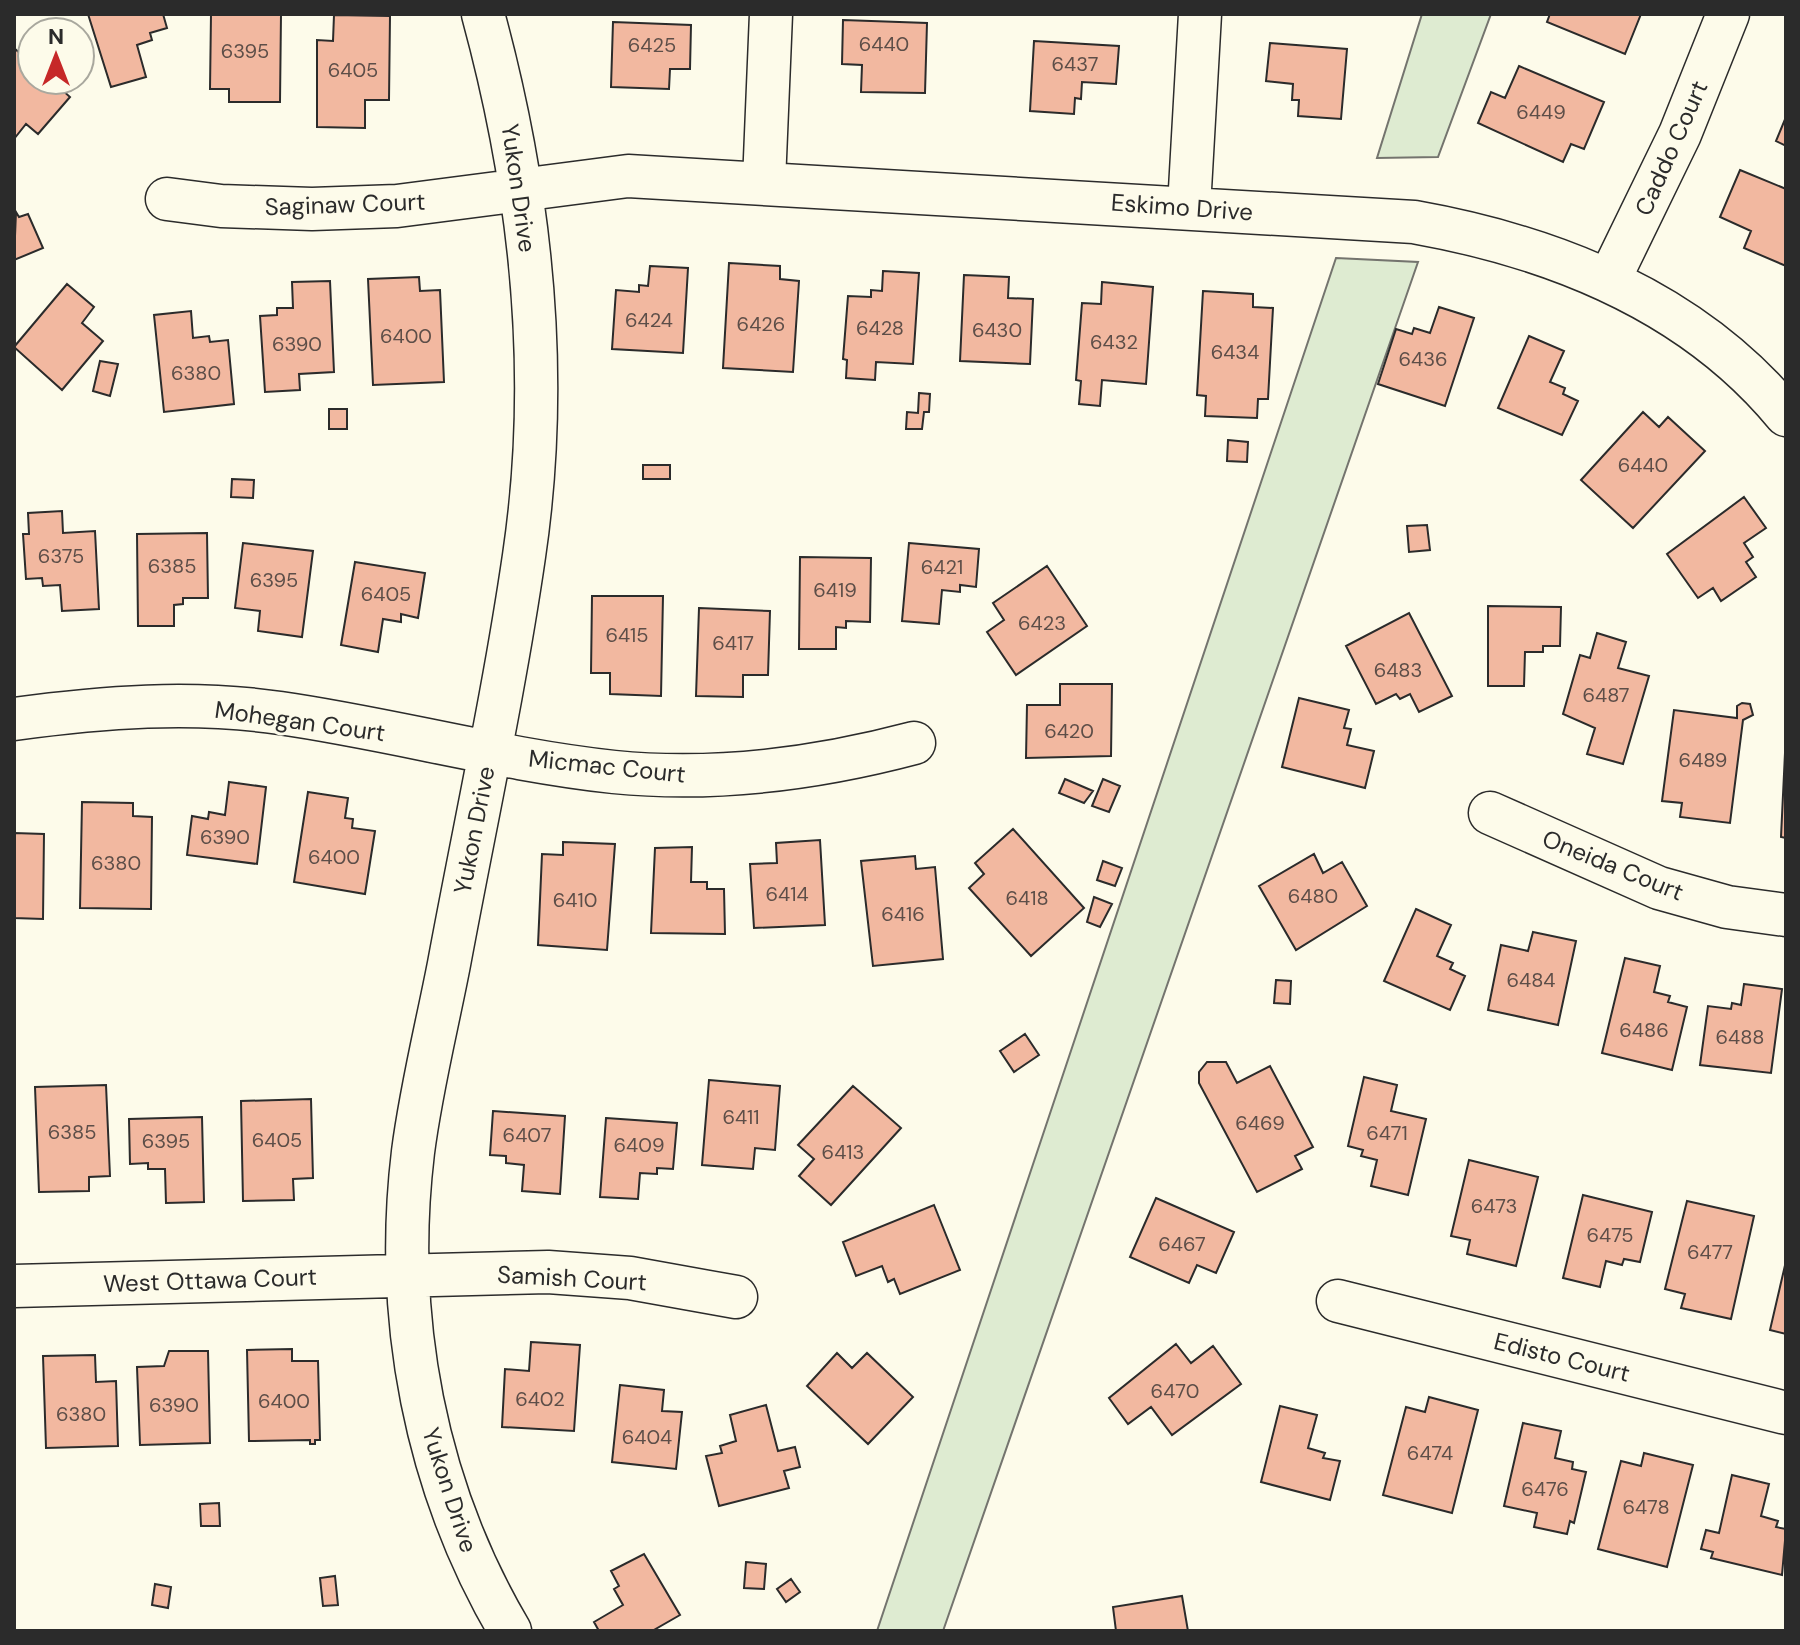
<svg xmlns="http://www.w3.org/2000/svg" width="1800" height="1645" viewBox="0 0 1800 1645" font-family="'DM Sans',sans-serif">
<rect width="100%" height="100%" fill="#fdfbea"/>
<path fill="#deebd1" stroke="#74746e" stroke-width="2" d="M 1422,14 L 1491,14 L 1438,157 L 1377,158 Z
M 1336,258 L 1418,262 L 943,1631 L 877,1631 Z"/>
<path fill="#f2b8a0" stroke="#2b2b2b" stroke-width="2" d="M 88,14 L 163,14 L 167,28 L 150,33 L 152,40 L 137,45 L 146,77 L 111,87 Z
M 211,14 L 281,14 L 280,102 L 229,102 L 229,89 L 210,89 Z
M 1550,14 L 1641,14 L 1625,54 L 1547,22 Z
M 334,15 L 390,16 L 389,100 L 365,100 L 365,128 L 317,127 L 317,40 L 333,41 Z
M 843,20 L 927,23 L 925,93 L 861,92 L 862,65 L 842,64 Z
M 613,22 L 691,25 L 690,69 L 670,69 L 669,89 L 611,87 Z
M 1034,41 L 1119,46 L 1116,84 L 1082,82 L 1081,99 L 1075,98 L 1074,114 L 1030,111 Z
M 1270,43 L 1347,49 L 1341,119 L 1298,116 L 1299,100 L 1292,100 L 1293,84 L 1266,81 Z
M 14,48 L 32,64 L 32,80 L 51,80 L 70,97 L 38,134 L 26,124 L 14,139 Z
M 1519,66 L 1604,102 L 1584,149 L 1571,144 L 1563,162 L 1478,123 L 1491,92 L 1505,98 Z
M 1786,117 L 1786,146 L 1776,141 Z
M 1740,170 L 1786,189 L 1786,266 L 1744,248 L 1751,231 L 1720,217 Z
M 16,212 L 19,217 L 28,214 L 43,248 L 14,260 Z
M 729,263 L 780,266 L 780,279 L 799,281 L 793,372 L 723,368 Z
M 650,266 L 688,268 L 683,353 L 612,349 L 616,290 L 639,292 L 639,285 L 648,286 Z
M 883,271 L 919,273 L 913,364 L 876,362 L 875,380 L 846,378 L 847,360 L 843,359 L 848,296 L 871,297 L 871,290 L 882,291 Z
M 964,275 L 1009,277 L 1008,298 L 1033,299 L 1030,364 L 960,361 Z
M 419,277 L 420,291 L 440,290 L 444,382 L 373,385 L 368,279 Z
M 330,281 L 334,372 L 299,374 L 300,390 L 265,392 L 260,316 L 277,315 L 277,308 L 293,308 L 292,282 Z
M 1102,282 L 1153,287 L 1146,384 L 1102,380 L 1100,406 L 1079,404 L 1081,381 L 1076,380 L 1082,303 L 1101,304 Z
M 67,284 L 94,307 L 82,323 L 103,341 L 62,390 L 14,347 Z
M 1203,291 L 1253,294 L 1253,307 L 1273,308 L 1268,399 L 1258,399 L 1257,418 L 1205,416 L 1206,396 L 1197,395 Z
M 1439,307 L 1474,318 L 1445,406 L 1378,384 L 1396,329 L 1412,334 L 1414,328 L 1430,333 Z
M 191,311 L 193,338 L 209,336 L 210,342 L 228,340 L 234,404 L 164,412 L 154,315 Z
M 1529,336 L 1564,351 L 1550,382 L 1565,388 L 1563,394 L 1578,401 L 1562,435 L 1498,408 Z
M 100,361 L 118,364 L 110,396 L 93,391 Z
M 919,393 L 930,394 L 929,412 L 924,412 L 922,429 L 906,429 L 907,412 L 918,413 Z
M 329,409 L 347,409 L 347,429 L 329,429 Z
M 1643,412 L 1659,427 L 1668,417 L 1705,451 L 1633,528 L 1581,480 Z
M 1228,440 L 1248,442 L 1247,462 L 1227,461 Z
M 643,465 L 670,465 L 670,479 L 643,479 Z
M 232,479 L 254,480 L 253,498 L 231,497 Z
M 1744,497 L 1766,528 L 1744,543 L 1753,557 L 1746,562 L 1756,577 L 1721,601 L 1713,588 L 1698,598 L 1667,554 Z
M 62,511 L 63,533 L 95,531 L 99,609 L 62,611 L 60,585 L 43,586 L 42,578 L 26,579 L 23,534 L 29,534 L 28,513 Z
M 1427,525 L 1430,550 L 1409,552 L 1407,526 Z
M 207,533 L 208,598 L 183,598 L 183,604 L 174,605 L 174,626 L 138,626 L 137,534 Z
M 243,543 L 313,551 L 302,637 L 258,631 L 260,611 L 235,608 Z
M 909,543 L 979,549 L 976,587 L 960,585 L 960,592 L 942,590 L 939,624 L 902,621 Z
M 800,557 L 871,558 L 870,622 L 846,621 L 846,628 L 836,627 L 836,649 L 799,649 Z
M 355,562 L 425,573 L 418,618 L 401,614 L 401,622 L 383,619 L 378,652 L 341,645 Z
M 1047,566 L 1087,626 L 1016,675 L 987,632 L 1004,620 L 993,603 Z
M 592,596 L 663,596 L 661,696 L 610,694 L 610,673 L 591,673 Z
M 1488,606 L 1561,607 L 1560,646 L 1543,646 L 1543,652 L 1525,652 L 1524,686 L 1488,686 Z
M 699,608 L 770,611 L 768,675 L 743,675 L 743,697 L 696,696 Z
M 1409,613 L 1452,696 L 1419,712 L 1410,694 L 1400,699 L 1396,694 L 1376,704 L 1346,646 Z
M 1597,633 L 1626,642 L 1618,668 L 1649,676 L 1623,764 L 1587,754 L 1595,728 L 1563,714 L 1580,655 L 1590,658 Z
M 1060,684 L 1112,684 L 1111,756 L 1026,758 L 1027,705 L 1060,705 Z
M 1299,698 L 1349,710 L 1344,728 L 1351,729 L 1347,745 L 1374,751 L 1365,788 L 1282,767 Z
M 1742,703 L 1750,704 L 1753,715 L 1743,720 L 1730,823 L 1680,817 L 1682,803 L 1662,801 L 1674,710 L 1737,718 L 1737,706 Z
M 1785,753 L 1786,753 L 1786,838 L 1781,837 Z
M 1065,779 L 1093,791 L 1084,803 L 1059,793 Z
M 1103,779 L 1120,786 L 1109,812 L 1092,806 Z
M 229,782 L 266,787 L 257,864 L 187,855 L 192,816 L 208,819 L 209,812 L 225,815 Z
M 308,792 L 348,798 L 345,818 L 353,819 L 352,828 L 375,831 L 365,894 L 294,882 Z
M 82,802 L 133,803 L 133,816 L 152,817 L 151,909 L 80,908 Z
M 1013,829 L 1084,908 L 1031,956 L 969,888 L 984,874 L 975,863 Z
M 14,833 L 44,834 L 43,919 L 14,918 Z
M 820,840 L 825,925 L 754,928 L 750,864 L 777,863 L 776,843 Z
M 563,842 L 615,844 L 607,950 L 538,945 L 542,854 L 563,855 Z
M 692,847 L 691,882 L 707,882 L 707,889 L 724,889 L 725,934 L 651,933 L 655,848 Z
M 1314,854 L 1323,873 L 1342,862 L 1367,906 L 1296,950 L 1259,886 Z
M 915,856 L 916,869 L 935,867 L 943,959 L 873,966 L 861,861 Z
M 1103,861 L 1122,868 L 1115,886 L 1097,880 Z
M 1094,897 L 1112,904 L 1100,927 L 1087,922 Z
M 1416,909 L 1451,925 L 1437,956 L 1453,963 L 1450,969 L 1465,976 L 1450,1010 L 1384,981 Z
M 1533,932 L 1576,941 L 1558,1025 L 1488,1010 L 1501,945 L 1528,951 Z
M 1625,958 L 1660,966 L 1654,992 L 1670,996 L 1668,1002 L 1687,1007 L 1672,1070 L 1602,1053 Z
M 1276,980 L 1291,981 L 1290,1004 L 1274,1003 Z
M 1744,984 L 1782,989 L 1771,1073 L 1700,1065 L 1708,1006 L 1731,1009 L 1732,1003 L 1741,1005 Z
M 1025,1034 L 1039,1055 L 1014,1072 L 1000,1051 Z
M 1207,1062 L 1226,1062 L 1237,1083 L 1270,1066 L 1313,1147 L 1295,1156 L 1302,1169 L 1257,1192 L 1199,1083 L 1199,1072 Z
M 1364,1077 L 1397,1085 L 1391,1111 L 1426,1119 L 1408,1195 L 1371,1186 L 1377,1160 L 1361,1156 L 1363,1150 L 1348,1146 Z
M 709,1080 L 780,1086 L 775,1150 L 755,1148 L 753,1169 L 702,1165 Z
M 106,1085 L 110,1176 L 89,1177 L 89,1191 L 39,1192 L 35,1087 Z
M 853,1086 L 901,1128 L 831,1205 L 799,1176 L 814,1159 L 798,1145 Z
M 311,1099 L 313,1178 L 293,1179 L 294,1200 L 243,1201 L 241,1101 Z
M 493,1111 L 565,1116 L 560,1194 L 522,1191 L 524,1165 L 506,1163 L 506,1156 L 490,1155 Z
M 202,1117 L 204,1202 L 166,1203 L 165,1169 L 148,1169 L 148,1163 L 130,1164 L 129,1119 Z
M 606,1118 L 677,1123 L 673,1169 L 657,1168 L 657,1174 L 640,1173 L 638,1199 L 600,1197 Z
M 1469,1160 L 1538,1177 L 1516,1266 L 1467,1254 L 1470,1240 L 1451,1236 Z
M 1583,1195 L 1652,1212 L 1640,1262 L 1624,1259 L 1622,1265 L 1606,1261 L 1600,1287 L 1563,1278 Z
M 1156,1198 L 1234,1232 L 1216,1273 L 1197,1265 L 1189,1283 L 1130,1257 Z
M 1687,1201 L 1754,1216 L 1731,1319 L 1681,1308 L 1685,1294 L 1665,1289 Z
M 934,1205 L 960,1270 L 900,1294 L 894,1279 L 888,1282 L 882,1266 L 856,1276 L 843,1242 Z
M 1786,1261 L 1786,1334 L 1770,1330 Z
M 531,1342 L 580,1345 L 574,1431 L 502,1427 L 505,1369 L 529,1371 Z
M 1176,1344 L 1191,1363 L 1213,1346 L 1241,1384 L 1172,1435 L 1151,1407 L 1128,1424 L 1109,1398 Z
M 292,1349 L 292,1361 L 318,1361 L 320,1440 L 315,1440 L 315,1444 L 310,1444 L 310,1440 L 249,1441 L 247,1350 Z
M 169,1351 L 208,1351 L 210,1443 L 140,1445 L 137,1367 L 164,1366 Z
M 837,1353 L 852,1368 L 867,1353 L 913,1397 L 868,1444 L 807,1386 Z
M 95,1355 L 96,1382 L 116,1381 L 118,1446 L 46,1448 L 43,1356 Z
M 620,1385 L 664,1390 L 662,1411 L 682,1412 L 676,1469 L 612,1462 Z
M 1429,1397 L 1478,1410 L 1452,1513 L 1383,1495 L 1406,1407 L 1425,1412 Z
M 766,1405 L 778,1451 L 795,1447 L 800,1467 L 784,1471 L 789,1488 L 719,1506 L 706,1456 L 722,1453 L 720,1446 L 736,1441 L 730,1415 Z
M 1280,1406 L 1317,1415 L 1308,1448 L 1325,1453 L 1323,1458 L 1340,1461 L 1330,1500 L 1261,1482 Z
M 1523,1423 L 1561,1431 L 1555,1458 L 1573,1462 L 1572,1469 L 1586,1472 L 1574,1523 L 1570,1521 L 1567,1534 L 1534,1527 L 1537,1513 L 1504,1506 Z
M 1644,1453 L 1693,1465 L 1667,1567 L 1598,1549 L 1621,1461 L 1641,1466 Z
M 1732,1475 L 1769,1484 L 1761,1516 L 1778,1521 L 1776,1527 L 1786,1529 L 1782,1575 L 1711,1558 L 1713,1552 L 1701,1549 L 1706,1530 L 1719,1533 Z
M 219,1503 L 220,1526 L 201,1526 L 200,1504 Z
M 644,1554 L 680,1615 L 652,1631 L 599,1631 L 594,1622 L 623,1605 L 614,1589 L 619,1586 L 611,1571 Z
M 746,1562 L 766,1564 L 764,1589 L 744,1588 Z
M 335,1576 L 338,1605 L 323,1606 L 320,1578 Z
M 791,1579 L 800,1592 L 786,1602 L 777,1589 Z
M 155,1584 L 171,1587 L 168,1608 L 152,1605 Z
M 1182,1596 L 1188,1631 L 1116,1631 L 1113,1607 Z"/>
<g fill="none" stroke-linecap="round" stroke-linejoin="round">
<g stroke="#2b2b2b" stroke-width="45">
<path id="minor" d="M 483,14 C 531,190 551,374 524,556 C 504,693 474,829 449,964 C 437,1026 421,1089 413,1152 C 393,1318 425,1487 510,1631
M 764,182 L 771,14
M 167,199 L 221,206 L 312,209 L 397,206 L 628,176 L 1414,222 C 1554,247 1693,302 1786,415
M 1189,207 L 1200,14
M 1609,280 L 1680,134 L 1728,14
M 14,719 C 103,707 191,700 280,713 C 392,729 502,760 614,772 C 715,782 816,769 914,743
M 1490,813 L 1659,888 L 1727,907 L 1786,915
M 14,1286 L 548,1272 L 630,1278 L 736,1297
M 1338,1301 L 1786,1413"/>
</g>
<use href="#minor" stroke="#fdfbea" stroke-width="42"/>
</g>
<g text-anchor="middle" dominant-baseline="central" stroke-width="6" stroke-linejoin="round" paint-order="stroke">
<g font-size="20" fill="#5d4e48">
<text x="884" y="44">6440</text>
<text x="652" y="45">6425</text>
<text x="245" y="51">6395</text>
<text x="1075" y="64">6437</text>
<text x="353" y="70">6405</text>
<text x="1541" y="112">6449</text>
<text x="649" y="320">6424</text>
<text x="761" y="324">6426</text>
<text x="880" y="328">6428</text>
<text x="997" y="330">6430</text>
<text x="406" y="336">6400</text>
<text x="1114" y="342">6432</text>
<text x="297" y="344">6390</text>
<text x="1235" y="352">6434</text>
<text x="1423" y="359">6436</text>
<text x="196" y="373">6380</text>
<text x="1643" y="465">6440</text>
<text x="61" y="556">6375</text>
<text x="172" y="566">6385</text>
<text x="942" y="567">6421</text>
<text x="274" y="580">6395</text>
<text x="835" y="590">6419</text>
<text x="386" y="594">6405</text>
<text x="1042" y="623">6423</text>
<text x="627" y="635">6415</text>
<text x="733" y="643">6417</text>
<text x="1398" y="670">6483</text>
<text x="1606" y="695">6487</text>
<text x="1069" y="731">6420</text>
<text x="1703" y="760">6489</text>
<text x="225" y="837">6390</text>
<text x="334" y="857">6400</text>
<text x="116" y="863">6380</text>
<text x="787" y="894">6414</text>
<text x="1313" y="896">6480</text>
<text x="1027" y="898">6418</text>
<text x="575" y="900">6410</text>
<text x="903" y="914">6416</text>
<text x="1531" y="980">6484</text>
<text x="1644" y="1030">6486</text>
<text x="1740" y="1037">6488</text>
<text x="741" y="1117">6411</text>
<text x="1260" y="1123">6469</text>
<text x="72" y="1132">6385</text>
<text x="1387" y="1133">6471</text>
<text x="527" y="1135">6407</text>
<text x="277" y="1140">6405</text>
<text x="166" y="1141">6395</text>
<text x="639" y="1145">6409</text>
<text x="843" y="1152">6413</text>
<text x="1494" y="1206">6473</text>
<text x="1610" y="1235">6475</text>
<text x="1182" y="1244">6467</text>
<text x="1710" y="1252">6477</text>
<text x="1175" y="1391">6470</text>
<text x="540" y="1399">6402</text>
<text x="284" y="1401">6400</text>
<text x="174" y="1405">6390</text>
<text x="81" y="1414">6380</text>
<text x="647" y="1437">6404</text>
<text x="1430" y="1453">6474</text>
<text x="1545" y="1489">6476</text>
<text x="1646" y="1507">6478</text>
</g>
<g font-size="24" fill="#2b2b2b" stroke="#fdfbea">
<text transform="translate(1671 148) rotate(-66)">Caddo Court</text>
<text transform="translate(519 188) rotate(82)">Yukon Drive</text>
<text transform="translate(345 204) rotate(-2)">Saginaw Court</text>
<text transform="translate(1182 207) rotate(4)">Eskimo Drive</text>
<text transform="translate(300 721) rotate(8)">Mohegan Court</text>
<text transform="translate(607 766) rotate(6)">Micmac Court</text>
<text transform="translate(474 830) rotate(-79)">Yukon Drive</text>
<text transform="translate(1613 865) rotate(22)">Oneida Court</text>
<text transform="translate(572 1278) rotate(3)">Samish Court</text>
<text transform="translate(210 1280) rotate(-2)">West Ottawa Court</text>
<text transform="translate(1562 1357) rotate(14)">Edisto Court</text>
<text transform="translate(450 1490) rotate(72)">Yukon Drive</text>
</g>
</g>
<rect width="1800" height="1645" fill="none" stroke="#2b2b2b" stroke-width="32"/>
<g transform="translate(56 56)"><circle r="38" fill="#fdfbea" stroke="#a9a89e" stroke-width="2"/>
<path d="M0-6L14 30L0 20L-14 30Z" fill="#c62828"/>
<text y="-12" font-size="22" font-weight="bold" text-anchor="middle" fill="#2b2b2b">N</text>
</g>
</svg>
